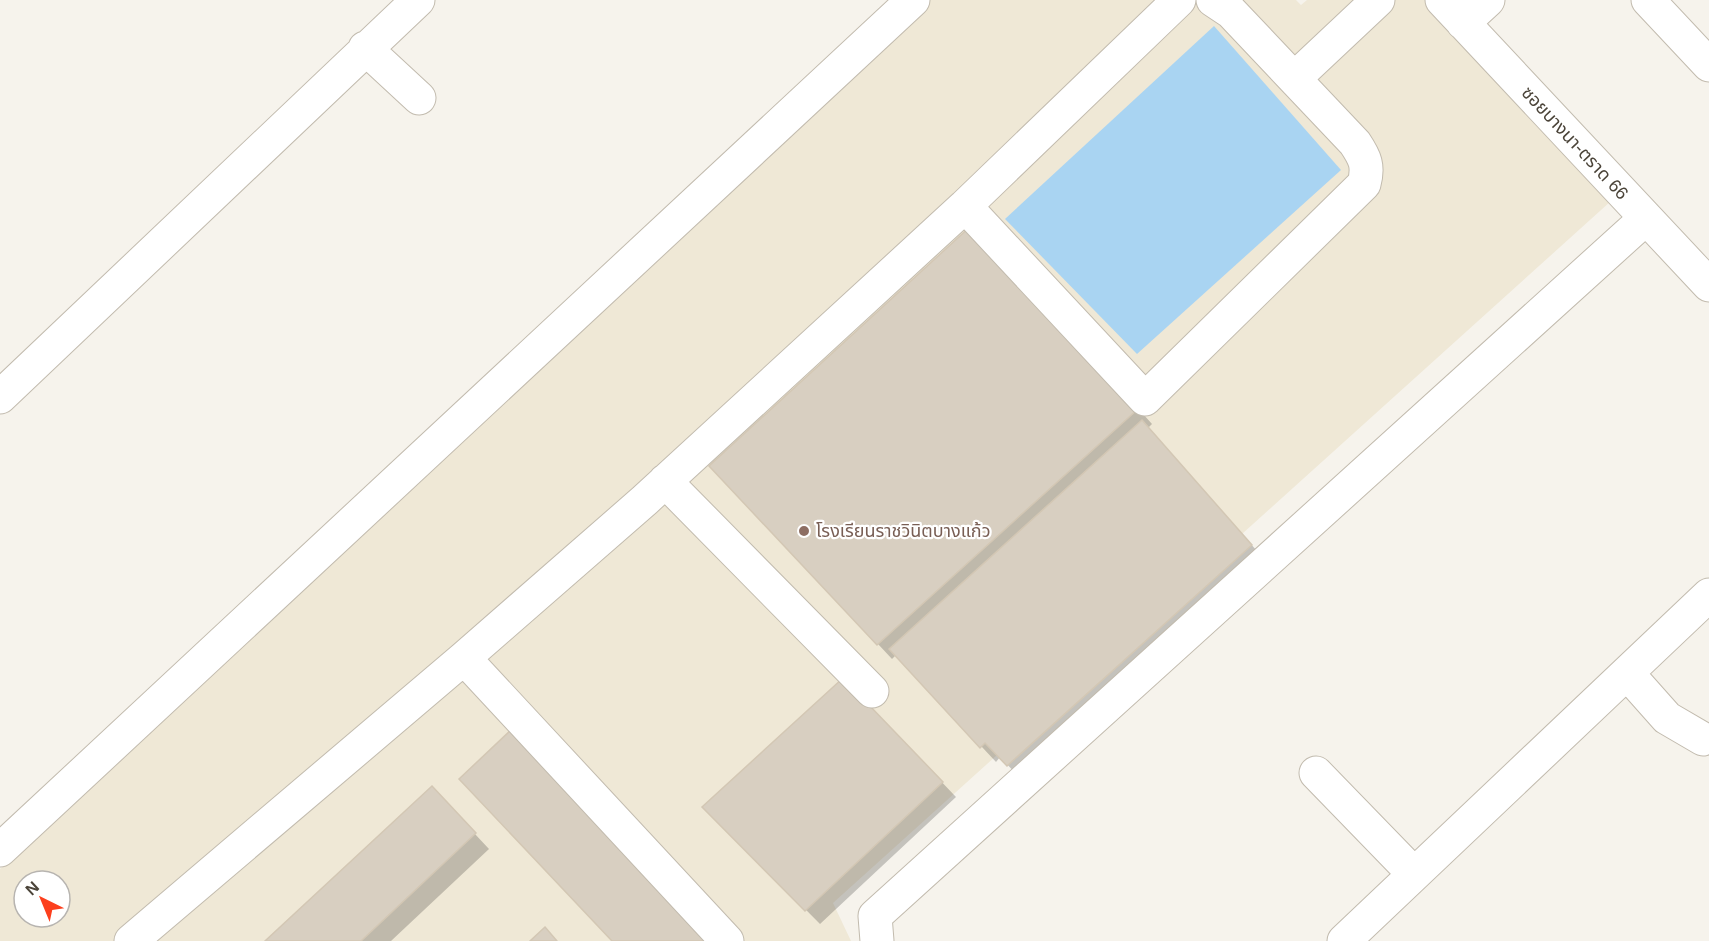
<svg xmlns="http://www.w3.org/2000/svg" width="1709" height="941" viewBox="0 0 1709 941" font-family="Arial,'Noto Sans Thai',sans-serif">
<rect width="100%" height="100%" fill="#f6f3ec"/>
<path fill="#efe8d6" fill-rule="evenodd" d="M 929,0 L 1296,0 L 1301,5 L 1307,0 L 1446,0 L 1621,192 L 833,903 L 851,941 L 0,941 L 0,869 ZM 24,881 L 60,881 L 60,917 L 24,917 Z"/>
<path fill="#a9d4f2" d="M 1214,26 L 1341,170 L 1137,354 L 1005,219 Z"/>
<path fill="#0003" d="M 988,240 L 1152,424 L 1148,428 L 1265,560 L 1022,780 L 1000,757 L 996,762 L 896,655 L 892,659 L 878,644 Z
M 858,694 L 956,797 L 820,924 L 704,807 Z
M 446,803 L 489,849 L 391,941 L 267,941 Z"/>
<path fill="#d8cfc1" stroke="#d3c7b4" stroke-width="1.5" d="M 973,224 L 1138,409 L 877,645 L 709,466 Z
M 1142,420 L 1252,545 L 1007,766 L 985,743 L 980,748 L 889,649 Z
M 843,678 L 943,782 L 805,911 L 702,807 Z
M 512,729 L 708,941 L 612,941 L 459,779 Z
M 432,786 L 476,833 L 361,941 L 265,941 Z
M 545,927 L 557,941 L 530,941 Z"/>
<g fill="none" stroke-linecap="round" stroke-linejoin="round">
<g stroke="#c2bbae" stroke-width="35">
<path id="minor" d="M 1442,0 L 1709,285
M 1648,0 L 1709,65
M 1463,23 L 1488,0
M 365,48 L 419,98
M 1295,78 L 1378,0
M 965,206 L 1145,399 L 1364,184 C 1369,166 1365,158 1355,143 L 1231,12 L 1213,0
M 0,397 L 418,0
M 665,481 L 872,691
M 464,658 L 727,941
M 1627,673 L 1667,718 L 1703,739
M 1316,773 L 1414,874
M 0,850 L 913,0
M 131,941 L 464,658 L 645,500 L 965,206 L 1179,0
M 877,941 L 875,916 L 1645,219
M 1344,941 L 1709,595"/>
</g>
<use href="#minor" stroke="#fff" stroke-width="33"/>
</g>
<circle fill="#8d6e63" stroke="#fff" stroke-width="2" cx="804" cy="531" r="6"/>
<g text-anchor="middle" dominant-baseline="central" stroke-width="4.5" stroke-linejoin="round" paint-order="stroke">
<g font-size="18" fill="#4b4439" stroke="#fff">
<text transform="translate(1575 143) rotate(47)">ซอยบางนา-ตราด 66</text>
</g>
<g font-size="18" fill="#785e54" stroke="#fff" text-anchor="start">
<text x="816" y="531">โรงเรียนราชวินิตบางแก้ว</text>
</g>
</g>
<g transform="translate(42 899) rotate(317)"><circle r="28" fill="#ffffff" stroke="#b7b4b0" stroke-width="1.5"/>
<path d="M0-4.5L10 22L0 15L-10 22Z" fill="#fc3f1d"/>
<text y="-9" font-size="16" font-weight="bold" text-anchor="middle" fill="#4b4439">N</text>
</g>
</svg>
